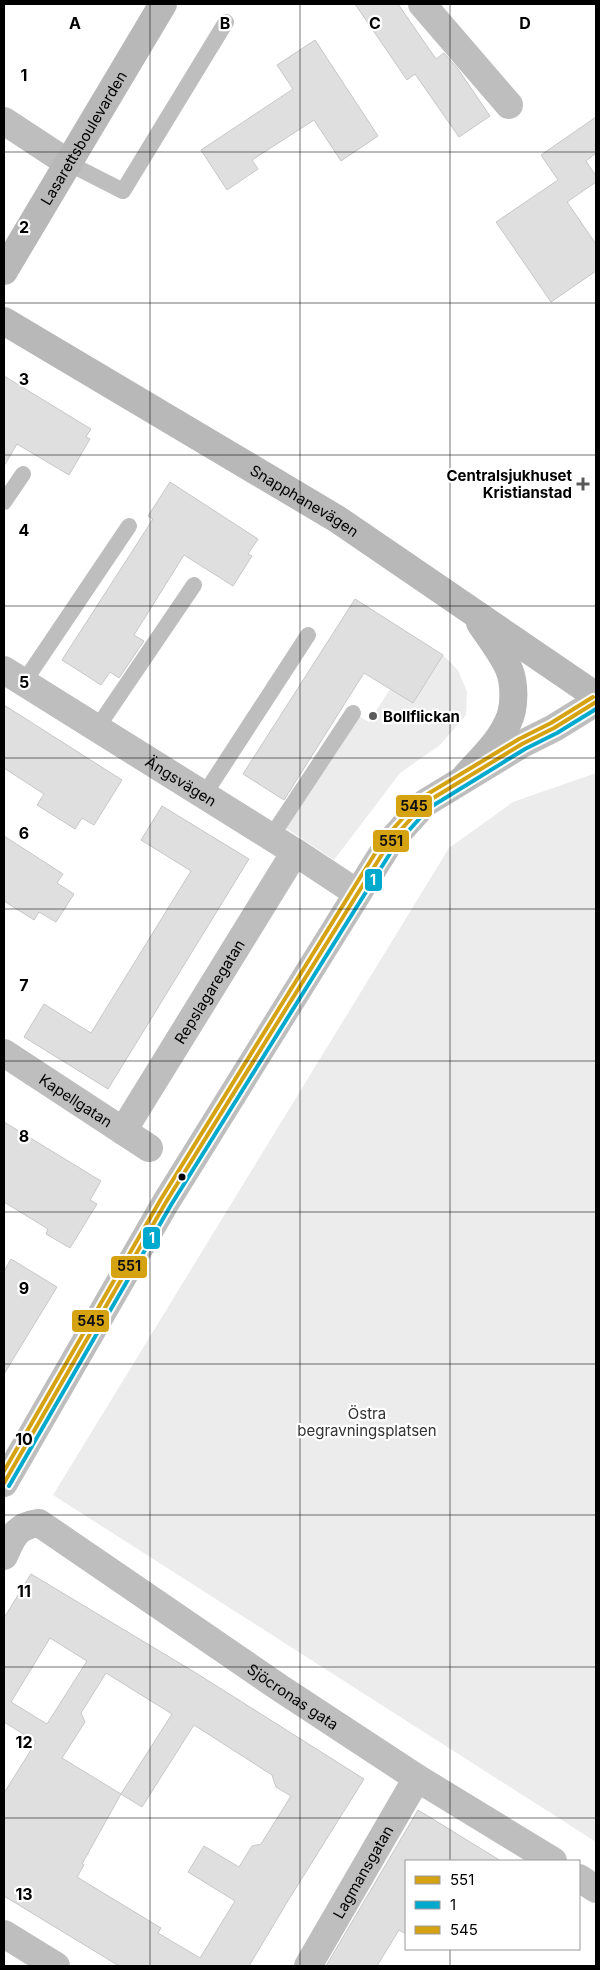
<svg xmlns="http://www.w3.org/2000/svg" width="600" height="1970" viewBox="0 0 600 1970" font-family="Inter,sans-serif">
<rect width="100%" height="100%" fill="#fff"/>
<path fill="#ececec" d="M 443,655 L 458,670 L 467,692 L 466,715 L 440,745 L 400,773 L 334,860 L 281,825 L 353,713 L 369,722 L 390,689 L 413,703 Z
M 596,773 L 596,1842 L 53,1495 L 449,848 L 513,802 Z"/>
<path fill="#dfdfdf" stroke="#c7c7c7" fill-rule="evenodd" d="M 355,4 L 398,4 L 436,59 L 444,53 L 458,69 L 490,116 L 459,137 L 415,74 L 407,80 Z
M 315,40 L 378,136 L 341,161 L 314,120 L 252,160 L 258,169 L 227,190 L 201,150 L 293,89 L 277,65 Z
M 596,117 L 596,153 L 586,161 L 596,176 L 596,182 L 567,202 L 596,244 L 596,271 L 551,302 L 496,222 L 558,180 L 541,155 Z
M 4,376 L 91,429 L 86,437 L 90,439 L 69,475 L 17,444 L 4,466 Z
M 170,482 L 258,539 L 248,554 L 252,556 L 233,586 L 184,555 L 134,635 L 144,641 L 119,678 L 110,672 L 101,685 L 62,660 L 153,519 L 148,516 Z
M 355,599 L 443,655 L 413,703 L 364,673 L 284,800 L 243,774 Z
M 4,705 L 122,780 L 94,825 L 82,818 L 75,829 L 37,805 L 44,794 L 4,768 Z
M 162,806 L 249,859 L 108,1089 L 24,1037 L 44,1004 L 91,1033 L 191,871 L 141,840 Z
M 4,836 L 63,874 L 57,883 L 74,894 L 56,922 L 39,912 L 34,920 L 4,901 Z
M 4,1122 L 101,1181 L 90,1200 L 97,1204 L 70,1248 L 46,1234 L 48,1229 L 4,1202 Z
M 11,1259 L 57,1287 L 4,1374 L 4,1271 Z
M 31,1574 L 196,1673 L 364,1779 L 289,1899 L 249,1966 L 119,1966 L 4,1896 L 4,1793 L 36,1742 L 4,1722 L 4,1618 ZM 50,1638 L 87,1661 L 47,1724 L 11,1702 ZM 106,1673 L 172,1714 L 121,1794 L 62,1758 L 85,1722 L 81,1713 ZM 194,1725 L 272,1775 L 276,1787 L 291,1796 L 261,1844 L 252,1846 L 239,1867 L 204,1846 L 188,1872 L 235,1901 L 200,1958 L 158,1933 L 161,1928 L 77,1877 L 84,1865 L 82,1864 L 121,1794 L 142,1807 Z
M 418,1810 L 501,1861 L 406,1861 L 406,1934 L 399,1930 L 377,1966 L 326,1966 Z"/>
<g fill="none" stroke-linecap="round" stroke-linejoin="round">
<path stroke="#bebebe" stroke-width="16" d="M 68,163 L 123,191 L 226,22
M 4,502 L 23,474
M 24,682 L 129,526
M 97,728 L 194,585
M 204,795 L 308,635
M 271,837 L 353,713"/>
<g stroke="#bebebe" stroke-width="28">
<path d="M 422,4 L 509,105"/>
<path d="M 4,121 L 68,163"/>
<path id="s1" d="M 4,670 L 295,852 L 357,893"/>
<path id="s2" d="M 4,1053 L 149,1148"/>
<path id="s3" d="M 123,1131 L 295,852"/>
<path d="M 4,1483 L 166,1202 L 389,843 L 425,803 L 522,744 L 554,728 L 596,702"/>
<path id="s4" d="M 4,1556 C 13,1536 16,1526 39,1523 L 280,1688 L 417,1778 L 553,1861"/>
<path d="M 579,1878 L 596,1889"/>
<path d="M 4,1934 L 56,1966"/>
<path id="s5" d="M 308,1966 L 417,1778"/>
</g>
<g stroke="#b8b8b8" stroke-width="28">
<path id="s6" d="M 4,271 L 163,4"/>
<path id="s7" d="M 4,321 L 337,519 L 596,696"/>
<path d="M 465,777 C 479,761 499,743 508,722 C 515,708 515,684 509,669 C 502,653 490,638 480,623"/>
</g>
<g stroke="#fff" stroke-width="8">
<path id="bus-1" d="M 4,1483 L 166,1202 L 389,843 L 425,803 L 522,744 L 554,728 L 596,702"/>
</g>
<g stroke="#fff" stroke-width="8">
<path id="bus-2" d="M 9,1486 L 171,1205 L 394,847 L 429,808 L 525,749 L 557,733 L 596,709"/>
</g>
<g stroke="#fff" stroke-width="8">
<path id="bus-3" d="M 4,1471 L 161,1199 L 384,839 L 421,798 L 519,739 L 551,723 L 593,697"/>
</g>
<use href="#bus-1" stroke="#d5a212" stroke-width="4"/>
<use href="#bus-2" stroke="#00a9ce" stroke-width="4"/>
<use href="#bus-3" stroke="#d5a212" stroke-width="4"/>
</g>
<path fill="none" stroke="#000" stroke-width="1" stroke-opacity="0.55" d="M 150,4 L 150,1966M 300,4 L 300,1966M 450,4 L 450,1861M 4,152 L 596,152M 4,303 L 596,303M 4,455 L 596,455M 4,606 L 596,606M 4,758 L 596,758M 4,909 L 596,909M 4,1061 L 596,1061M 4,1212 L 596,1212M 4,1364 L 596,1364M 4,1515 L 596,1515M 4,1667 L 596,1667M 4,1818 L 596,1818M 450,1949 L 450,1966"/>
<g fill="#595959" stroke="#fff" stroke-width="2">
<path d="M580.5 476.5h5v5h5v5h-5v5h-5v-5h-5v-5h5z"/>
<circle cx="373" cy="716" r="5"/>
</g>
<circle fill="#000" stroke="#fff" stroke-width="2" cx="182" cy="1177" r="4.5"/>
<g text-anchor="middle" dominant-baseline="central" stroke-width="4.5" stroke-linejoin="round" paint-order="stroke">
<g font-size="15" fill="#000" stroke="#fff">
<text stroke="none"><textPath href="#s6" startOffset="155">Lasarettsboulevarden</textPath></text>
<text stroke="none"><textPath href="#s7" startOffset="350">Snapphanevägen</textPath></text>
<text stroke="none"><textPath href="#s1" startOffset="209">Ängsvägen</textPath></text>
<text stroke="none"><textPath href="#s3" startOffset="164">Repslagaregatan</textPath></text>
<text stroke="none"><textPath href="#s2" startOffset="86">Kapellgatan</textPath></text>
<text stroke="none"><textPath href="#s4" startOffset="359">Sjöcronas gata</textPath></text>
<text stroke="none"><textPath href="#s5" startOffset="109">Lagmansgatan</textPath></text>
</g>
<g font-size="15" font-weight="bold" fill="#000" stroke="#fff" text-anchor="end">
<text x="572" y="475">Centralsjukhuset<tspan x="572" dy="17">Kristianstad</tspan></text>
<text x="383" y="716" text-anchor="start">Bollflickan</text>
</g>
<g font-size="15" fill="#333" stroke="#fff">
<text x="367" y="1413">Östra<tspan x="367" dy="17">begravningsplatsen</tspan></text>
</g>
</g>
<g font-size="16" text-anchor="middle" font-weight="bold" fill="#000" stroke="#fff" stroke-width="4.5" stroke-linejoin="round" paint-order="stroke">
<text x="75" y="29">A</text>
<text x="225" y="29">B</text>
<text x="375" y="29">C</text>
<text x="525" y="29">D</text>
<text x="24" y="81">1</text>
<text x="24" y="233">2</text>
<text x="24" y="385">3</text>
<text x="24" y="536">4</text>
<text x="24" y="688">5</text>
<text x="24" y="839">6</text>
<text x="24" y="991">7</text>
<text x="24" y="1142">8</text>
<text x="24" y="1294">9</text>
<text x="24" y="1445">10</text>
<text x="24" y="1597">11</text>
<text x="24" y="1748">12</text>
<text x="24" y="1900">13</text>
</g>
<g stroke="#fff" stroke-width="2">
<rect x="395" y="794" width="38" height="24" rx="5" fill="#d5a212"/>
<rect x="372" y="829" width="38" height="24" rx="5" fill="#d5a212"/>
<rect x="364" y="868" width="19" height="24" rx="5" fill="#00a9ce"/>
<rect x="142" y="1226" width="19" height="24" rx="5" fill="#00a9ce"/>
<rect x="110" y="1255" width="38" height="24" rx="5" fill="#d5a212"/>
<rect x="71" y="1309" width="39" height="24" rx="5" fill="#d5a212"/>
</g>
<g font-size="14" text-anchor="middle" font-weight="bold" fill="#fff">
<text x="373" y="885">1</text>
<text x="152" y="1243">1</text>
</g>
<g font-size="14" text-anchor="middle" font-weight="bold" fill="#111">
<text x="414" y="811">545</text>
<text x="391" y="846">551</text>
<text x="129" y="1271">551</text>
<text x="91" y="1326">545</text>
</g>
<rect width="600" height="1970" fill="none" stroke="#000000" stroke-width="10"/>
<rect x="405" y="1860" width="175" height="90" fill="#ffffff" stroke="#999999"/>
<rect x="415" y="1876" width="25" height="8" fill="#d5a212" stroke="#999999"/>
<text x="450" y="1885" font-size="15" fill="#000000">551</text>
<rect x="415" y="1901" width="25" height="8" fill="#00a9ce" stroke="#999999"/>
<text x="450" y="1910" font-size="15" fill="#000000">1</text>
<rect x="415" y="1926" width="25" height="8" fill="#d5a212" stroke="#999999"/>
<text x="450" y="1935" font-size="15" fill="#000000">545</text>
</svg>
